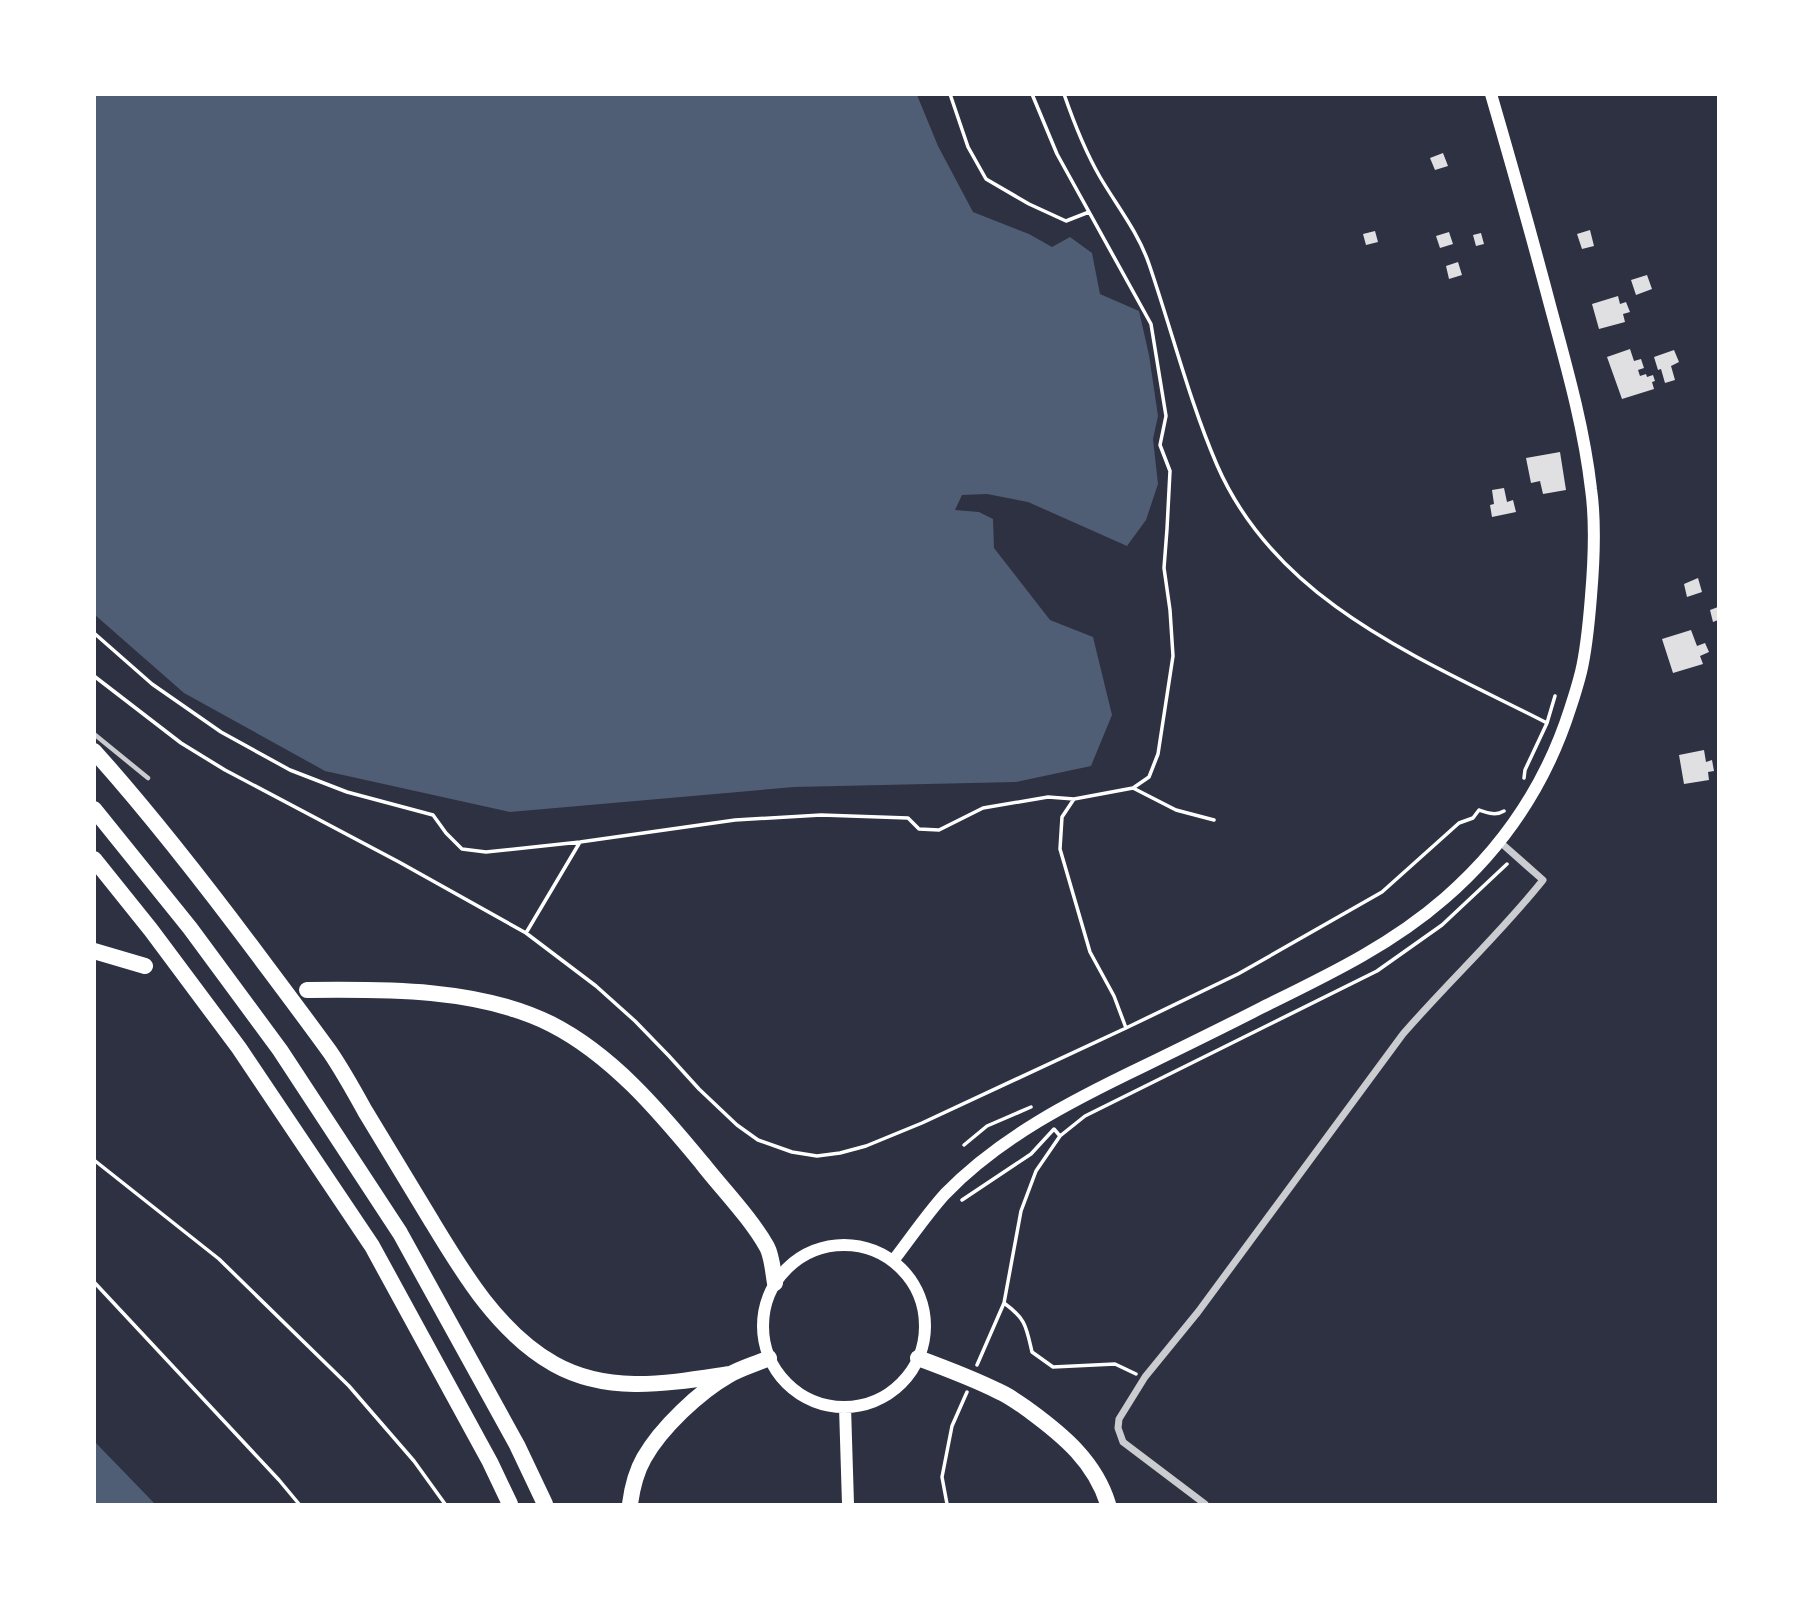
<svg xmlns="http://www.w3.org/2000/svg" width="1813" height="1599" viewBox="0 0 1813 1599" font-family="Helvetica,sans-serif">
<rect width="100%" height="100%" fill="#2d3142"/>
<path fill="#4f5d75" d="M 94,95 L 917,95 L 938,146 L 973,212 L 1029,234 L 1052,247 L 1070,237 L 1092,253 L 1100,294 L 1139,311 L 1149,355 L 1158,416 L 1153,439 L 1158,484 L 1146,520 L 1127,546 L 1028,502 L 987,494 L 962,495 L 955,510 L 979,512 L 993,519 L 994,548 L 1050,620 L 1093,637 L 1112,715 L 1091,766 L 1016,782 L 794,787 L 510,812 L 325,771 L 184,693 L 95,615 Z
M 95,1442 L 155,1504 L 95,1504 Z"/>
<path fill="#e0e0e3" d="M 1443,153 L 1448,166 L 1435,170 L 1430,158 Z
M 1590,230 L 1594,246 L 1582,249 L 1577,234 Z
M 1375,231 L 1378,242 L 1366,245 L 1363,234 Z
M 1449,232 L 1453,244 L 1440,248 L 1436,236 Z
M 1481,233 L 1484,244 L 1476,246 L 1473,235 Z
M 1458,262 L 1462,275 L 1449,279 L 1446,266 Z
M 1647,275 L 1652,289 L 1636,295 L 1631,280 Z
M 1618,296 L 1620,304 L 1626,302 L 1630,312 L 1623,314 L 1625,322 L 1599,329 L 1592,304 Z
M 1630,349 L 1634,361 L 1641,359 L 1644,368 L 1638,370 L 1640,376 L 1646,374 L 1647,377 L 1653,375 L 1655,381 L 1652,382 L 1654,389 L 1622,399 L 1607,357 Z
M 1674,350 L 1679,362 L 1671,366 L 1675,380 L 1665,383 L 1661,369 L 1658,370 L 1654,357 Z
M 1560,452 L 1566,490 L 1543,494 L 1540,481 L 1531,483 L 1526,458 Z
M 1504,488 L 1507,502 L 1513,500 L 1516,512 L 1492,517 L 1490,505 L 1494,504 L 1492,490 Z
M 1698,578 L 1702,592 L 1687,597 L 1684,584 Z
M 1718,607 L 1718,620 L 1713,622 L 1710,610 Z
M 1691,630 L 1697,646 L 1705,643 L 1709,652 L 1700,656 L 1703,664 L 1673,673 L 1662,639 Z
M 1704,750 L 1706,762 L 1712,760 L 1714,771 L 1708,772 L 1709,780 L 1684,784 L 1679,755 Z"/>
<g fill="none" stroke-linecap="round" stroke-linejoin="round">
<path stroke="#fff" stroke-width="3.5" d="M 950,94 L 968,147 L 986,179 L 1029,204 L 1066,221 L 1089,212
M 1064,94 C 1074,123 1085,151 1100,177 C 1117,206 1138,232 1149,264 C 1172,331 1189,400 1217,465 C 1277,603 1422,659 1547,723
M 94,633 L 152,684 L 221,732 L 290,770 L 347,792 L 433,815 L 446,833 L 462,849 L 486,852 L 580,842 L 735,820 L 821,815 L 908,818 L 919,829 L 939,830 L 983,808 L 1048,797 L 1074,799 L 1133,788 L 1149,777 L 1158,754 L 1173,656 L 1170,610 L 1164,568 L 1167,529 L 1170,471 L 1160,445 L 1166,416 L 1151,324 L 1057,154 L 1032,94
M 94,676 L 181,743 L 225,770 L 399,862 L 526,933 L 596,986 L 635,1021 L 669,1056 L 699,1089 L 737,1125 L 758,1140 L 792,1152 L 817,1156 L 840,1153 L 866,1146 L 922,1123 L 1126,1028 L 1238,974 L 1382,892 L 1459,823 L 1473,818 L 1479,810 C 1488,813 1496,816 1504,811
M 1524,778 L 1525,770 L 1547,723 L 1555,696
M 1133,788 L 1176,810 L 1214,820
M 1074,799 L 1062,817 L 1060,849 L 1090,952 L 1114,996 L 1126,1028
M 526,933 L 580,842
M 964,1145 L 987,1126 L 1031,1107
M 94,1160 L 219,1259 L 349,1386 L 414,1461 L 445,1504
M 962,1200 L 1031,1154 L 1054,1129 L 1060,1136
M 94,1282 L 279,1480 L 299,1504
M 1004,1303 C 1026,1319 1026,1326 1032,1352 L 1053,1367 L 1115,1364 L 1136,1374
M 977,1365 L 1004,1303 L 1021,1211 L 1036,1171 L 1060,1136 L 1085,1116 L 1377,971 L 1442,925 L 1507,864
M 947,1504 L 942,1477 L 952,1426 L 967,1392"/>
<path stroke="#caccd0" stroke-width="4.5" d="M 94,734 L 148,778"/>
<path stroke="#caccd0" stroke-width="7" d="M 1205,1504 L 1123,1442 L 1118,1428 L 1119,1419 L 1145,1377 L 1198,1312 L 1403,1034 C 1449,981 1500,934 1543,880 L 1500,842"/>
<path stroke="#fff" stroke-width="12" d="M763 1326a81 81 0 1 1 162 0a81 81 0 1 1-162 0Z
M 893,1261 C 910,1239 926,1215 945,1194 C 1000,1137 1073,1100 1144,1066 C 1183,1047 1222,1028 1261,1008 C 1326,976 1390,946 1445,898 C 1505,846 1546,784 1570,709 C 1574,697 1578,684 1581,672 C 1587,647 1589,621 1591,596 C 1594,561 1596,524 1591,489 C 1584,428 1567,368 1551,309 C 1532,237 1512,166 1491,94
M 845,1407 L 848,1504"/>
<path stroke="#fff" stroke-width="16" d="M 94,751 C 156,820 212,893 267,967 C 288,995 309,1023 330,1052 C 343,1071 354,1091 365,1111 C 387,1147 409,1184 431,1220 C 463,1273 498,1332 554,1364 C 609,1395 670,1383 730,1374
M 94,809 L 190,928 L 280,1050 L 400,1233 L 517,1445 L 545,1504
M 94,859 L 151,930 L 239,1048 L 372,1246 L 490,1462 L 510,1504
M 94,951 L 145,966
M 307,990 C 385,989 479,988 551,1024 C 612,1055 659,1111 702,1163 C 723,1190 750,1217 767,1247 C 772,1256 773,1272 775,1283
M 918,1358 C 945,1368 972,1378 998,1391 C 1010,1396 1020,1404 1030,1411 C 1064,1436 1095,1462 1108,1504
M 630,1504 C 632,1489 636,1472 644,1458 C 661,1428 699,1392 729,1375 C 741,1368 756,1364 769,1358"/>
</g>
<rect width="1813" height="1599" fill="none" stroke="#ffffff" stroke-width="192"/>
</svg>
